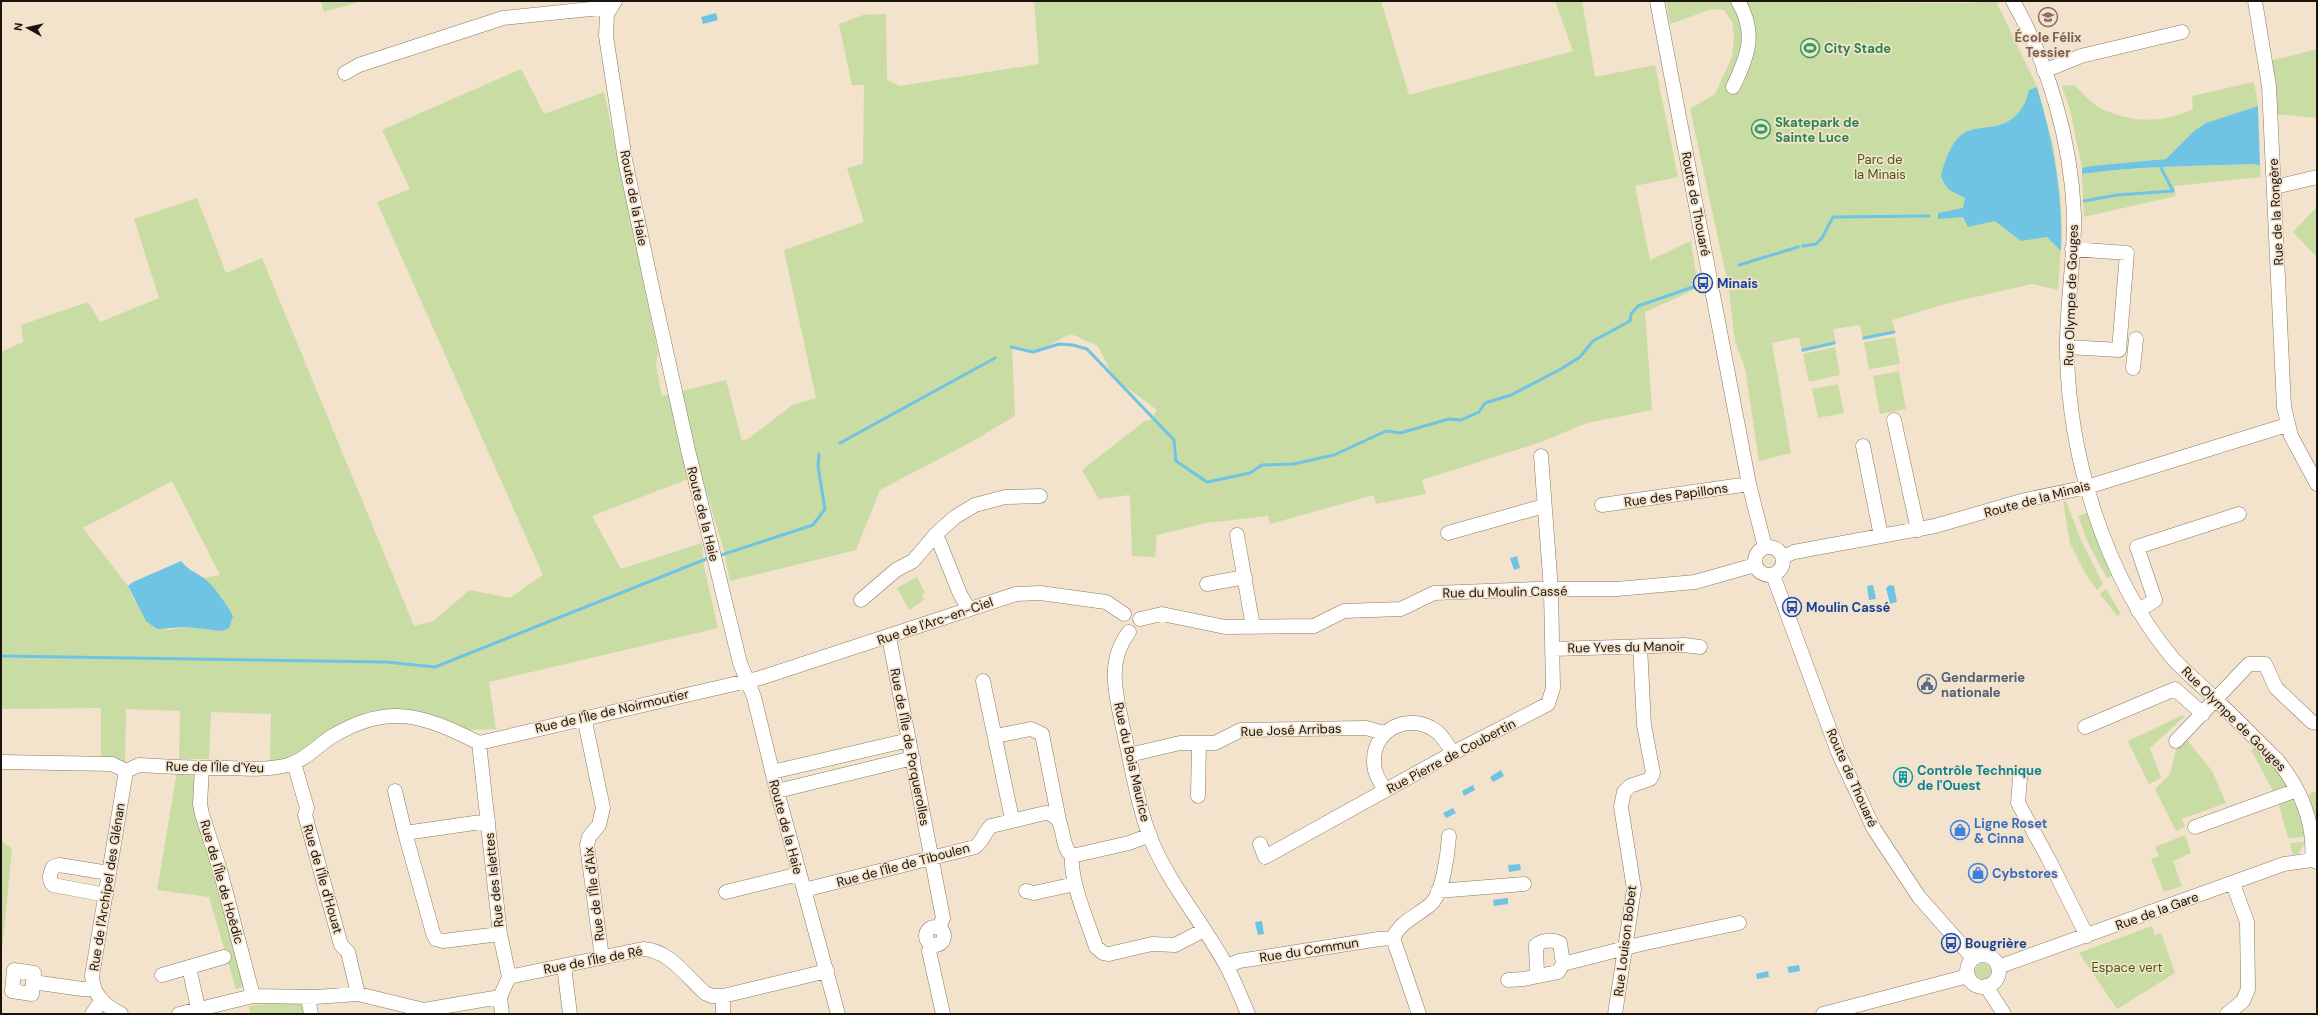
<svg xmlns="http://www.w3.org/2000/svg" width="2318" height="1015" viewBox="0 0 2318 1015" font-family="'DM Sans',sans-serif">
<rect width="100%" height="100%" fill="#f3e2cc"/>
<path fill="#c9dca4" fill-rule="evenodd" d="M 321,1 L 363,1 L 324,12 Z
M 1034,1 L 1381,1 L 1409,95 L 1573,51 L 1555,1 L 1582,1 L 1595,77 L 1655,65 L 1678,177 L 1635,186 L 1650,260 L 1691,241 L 1698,288 L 1645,312 L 1652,410 L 1587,423 L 1541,442 L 1422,480 L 1426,494 L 1376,504 L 1374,495 L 1270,524 L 1268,516 L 1206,523 L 1157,535 L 1155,557 L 1132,556 L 1130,495 L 1099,499 L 1082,470 L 1146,420 L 1150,421 L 1157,410 L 1114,378 L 1098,346 L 1071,334 L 1036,351 L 1012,346 L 1015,416 L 973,441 L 880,490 L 856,550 L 730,581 L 724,551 L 701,474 L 592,516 L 621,569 L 702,543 L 704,567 L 718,628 L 489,682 L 496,729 L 469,730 L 437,719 L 371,714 L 337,725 L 291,757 L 270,763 L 271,714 L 211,712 L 209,759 L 179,759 L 180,711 L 126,709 L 125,764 L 101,759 L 101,708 L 1,709 L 1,352 L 23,342 L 21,325 L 88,302 L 100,322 L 159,298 L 134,219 L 197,198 L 226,273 L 262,258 L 414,626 L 433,621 L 470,590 L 510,598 L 543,575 L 377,202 L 410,189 L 382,130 L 521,69 L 544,114 L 604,92 L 658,353 L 656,365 L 662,396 L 726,380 L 742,441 L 751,437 L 792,405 L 816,398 L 784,250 L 864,222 L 847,168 L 863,164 L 864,85 L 852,85 L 839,24 L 863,15 L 886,14 L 887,80 L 900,86 L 1039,64 ZM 172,481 L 220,575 L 204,578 L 223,598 L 210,630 L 185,627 L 168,630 L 134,600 L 128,586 L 83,528 Z
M 1666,1 L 1965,3 L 1996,1 L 2037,87 L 2053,144 L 2060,192 L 2062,228 L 2058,290 L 2032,284 L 1945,304 L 1892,320 L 1895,332 L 1863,340 L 1860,325 L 1833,329 L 1836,344 L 1802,352 L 1799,337 L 1772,343 L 1791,453 L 1759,461 L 1745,368 L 1735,341 L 1728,284 L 1690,109 L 1715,94 L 1732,57 L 1734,37 L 1732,22 L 1724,10 L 1712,9 L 1670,24 Z
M 2317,49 L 2317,118 L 2276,114 L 2270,61 Z
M 2254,82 L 2258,106 L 2206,123 L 2166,159 L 2082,168 L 2071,114 L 2062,86 L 2074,85 C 2082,92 2091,103 2100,108 C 2131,123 2162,124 2193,109 L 2192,96 Z
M 2254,164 L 2260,166 L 2261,177 L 2174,186 L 2176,196 L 2084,217 L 2082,174 C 2139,166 2197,166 2254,164 Z
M 2317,207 L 2317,257 L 2293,232 Z
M 1895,337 L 1900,364 L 1869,369 L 1864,342 Z
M 1835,347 L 1840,375 L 1809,382 L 1803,354 Z
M 1899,371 L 1906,409 L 1880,414 L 1873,376 Z
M 1838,384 L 1844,413 L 1818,418 L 1812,389 Z
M 2066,501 L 2081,540 L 2103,584 L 2097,590 L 2085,573 L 2070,543 L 2063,502 Z
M 2088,513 L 2113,576 L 2107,578 L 2089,545 L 2078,516 Z
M 917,577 L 925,593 L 922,595 L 924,600 L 909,610 L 897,588 Z
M 2106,589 L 2121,614 L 2117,616 L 2100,594 Z
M 2183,715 L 2184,717 L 2150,748 L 2161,778 L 2149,784 L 2128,741 Z
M 2187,740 L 2212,771 L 2226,803 L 2182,819 L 2185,827 L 2176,831 L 2155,789 L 2170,774 L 2176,750 Z
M 2255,747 L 2277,769 L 2287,788 L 2275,794 L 2251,750 Z
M 177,772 L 194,772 L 197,776 L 218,888 L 246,986 L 236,989 L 209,897 L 157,890 Z
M 2313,791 L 2317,795 L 2317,826 L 2309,795 Z
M 2293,797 L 2301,817 L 2305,837 L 2288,838 L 2278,802 Z
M 2185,835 L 2191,853 L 2173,861 L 2182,886 L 2164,892 L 2151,859 L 2159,856 L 2155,847 Z
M 1,840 L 12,849 L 1,960 Z
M 2305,842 L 2299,853 L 2293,856 L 2290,843 Z
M 2152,926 L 2155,935 L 2161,933 L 2175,973 L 2117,1009 L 2079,953 Z
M1975 971a8 8 0 1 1 16 0a8 8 0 1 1-16 0Z
M 269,1004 L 303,1004 L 304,1014 L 250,1014 L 249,1006 Z"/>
<path fill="#6fc4e4" d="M 716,13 L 718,20 L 703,24 L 701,17 Z
M 2037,87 C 2053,141 2063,194 2061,251 L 2047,237 L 2021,241 L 1995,221 L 1968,227 L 1963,217 L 1938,219 L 1938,213 L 1963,208 L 1965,198 C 1951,190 1948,193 1941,176 C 1944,163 1952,138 1966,132 C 1973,128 1983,128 1990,127 C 2013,124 2024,111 2029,90 Z
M 2258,106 L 2260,166 L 2254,164 C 2197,166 2139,166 2082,174 L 2082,168 L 2092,166 L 2166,159 L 2194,131 L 2206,123 Z
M 1517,556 L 1520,568 L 1514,570 L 1510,558 Z
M 181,561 C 188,570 195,572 204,578 C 216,588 225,602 233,616 L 229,628 L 222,631 L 185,627 L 157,629 L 146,621 L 128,586 L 133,582 Z
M 1873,585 L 1876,599 L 1869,600 L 1867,586 Z
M 1890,585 L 1894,586 L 1897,602 L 1890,604 L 1886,588 Z
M 1501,770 L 1504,776 L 1493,782 L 1490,777 Z
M 1473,785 L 1475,790 L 1464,796 L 1462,791 Z
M 1453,808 L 1456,813 L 1446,818 L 1443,813 Z
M 1520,864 L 1521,870 L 1509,872 L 1508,865 Z
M 1508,898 L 1508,904 L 1494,906 L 1493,900 Z
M 1262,921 L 1264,934 L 1258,935 L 1255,922 Z
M 1799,965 L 1800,971 L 1789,973 L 1787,967 Z
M 1768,971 L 1769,977 L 1757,979 L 1756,974 Z"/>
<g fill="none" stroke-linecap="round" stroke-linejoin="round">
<path stroke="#6fc4e4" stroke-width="3" d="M 2084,201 L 2117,195 L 2173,191 L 2161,168
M 1803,246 L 1816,244 L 1822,238 L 1833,217 L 1929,216
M 1739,265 L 1798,247
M 1864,338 L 1894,332
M 1011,347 L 1033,352 L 1059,344 L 1073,345 L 1087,349 L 1174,440 L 1176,461 L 1207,482 L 1250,473 L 1262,465 L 1293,464 L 1334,455 L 1386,431 L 1400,433 L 1449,419 L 1461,420 L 1479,412 L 1485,403 L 1511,395 L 1561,369 L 1580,357 L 1593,341 L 1630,321 L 1631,314 L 1638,306 L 1696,286
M 1803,350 L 1834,343
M 840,443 L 995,358
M 721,555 L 813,525 L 825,509 L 818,466 L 819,454
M 1,656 L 386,662 L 435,667 L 706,559"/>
<g stroke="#897a66" stroke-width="15">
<path id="minor" d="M 615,1 L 607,14 L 606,36 L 625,160 L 653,292 L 688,450 L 740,663 L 754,697 L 777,791 L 838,1014
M 1657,1 L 1749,484 L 1765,547
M 2013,1 C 2049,65 2071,141 2074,214 C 2075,260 2066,306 2067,353 C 2069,456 2104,574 2170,655 C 2181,669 2196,680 2209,693 C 2232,715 2255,738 2278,761 C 2301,790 2315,823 2312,860
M 2255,1 L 2269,86 L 2284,407 L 2291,436 L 2317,484
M 2044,71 L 2081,56 L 2182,32
M 345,73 L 359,65 L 503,18 L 610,7
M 1733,87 C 1748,56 1757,33 1738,1
M 2275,187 L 2317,177
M 2067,347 L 2119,350 L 2127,253 L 2072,249
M 2133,368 L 2136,339
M 1894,420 L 1918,530
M 1863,446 L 1881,536
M 1602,505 L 1749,484
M 1448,533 L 1544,506
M 936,534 L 960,594 L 969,609
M 1237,535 L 1253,627
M1755 561a14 14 0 1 1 28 0a14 14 0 1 1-28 0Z
M 1783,557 L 1794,552 L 1935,526 L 2025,500 L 2087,487 L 2287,425
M 1773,575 L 1838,752 L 1874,829 L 1919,897 L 1973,958
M 1207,584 L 1245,577
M 861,600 L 896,570 L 913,561 L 936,534 L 955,517 L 975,505 L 1005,497 L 1040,496
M 2138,611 L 2155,600 L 2137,547 L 2239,514
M 1140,619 L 1162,614 L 1225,627 L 1314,626 L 1344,611 L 1401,609 L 1434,593 L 1537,589 L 1617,589 L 1695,582 L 1755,565
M 1129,632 C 1106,662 1116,694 1123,728 C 1132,766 1137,805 1152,842 C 1171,887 1204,924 1227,967 C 1235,982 1241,998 1248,1014
M 889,637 L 943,918 L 939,928
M 1553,649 L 1684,645 L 1700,647
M 983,681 L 1012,819
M 584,717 L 603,808 L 599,825 L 589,837 L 587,845 L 602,958
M 2085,727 L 2175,689 L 2203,714
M 995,736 L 1031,729 L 1042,734 L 1059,820
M 2176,741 L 2249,664 L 2265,664 L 2276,688 L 2312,722 L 2317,723
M 479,743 L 760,678 L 1016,594 L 1040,593 L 1106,602 L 1124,614
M 479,743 L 500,934 L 509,977 L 500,997 L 502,1014
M 1129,755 L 1180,743 L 1215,743 L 1241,730 L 1366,728 L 1384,733
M 1,762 L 112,764 L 126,771
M 294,763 L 307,808 L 305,815 L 341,945 L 348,952 L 358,994
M 202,768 L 200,804 L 202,814 L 220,870 L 253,996
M 126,771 L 139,765 C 169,767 198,768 227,768 C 247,769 268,770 288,765 C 304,761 317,746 331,737 C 388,702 423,715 479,743
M 772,772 L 909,740
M 2020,778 L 2018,803 L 2048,858 L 2087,936
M 1385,790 C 1380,782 1374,773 1374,762 C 1373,728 1410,712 1436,731 C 1443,736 1448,746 1453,753
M 395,791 L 405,833
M 777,791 L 913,758
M 1198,796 L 1199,743
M 488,821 L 405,833 L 433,933 L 436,939 L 443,941 L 500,934
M 2195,827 L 2297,790
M 1260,844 L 1265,857 L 1451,754 L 1548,704 L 1553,688 L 1551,590 L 1541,456
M 1072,856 C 1070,882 1088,922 1096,947 L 1103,953 L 1109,954 L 1152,944 L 1175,945 L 1204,930
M 804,890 L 975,847 C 983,841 984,833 991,826 L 1045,813 C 1069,815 1057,843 1072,856 L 1129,843 L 1150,835
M 1026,891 L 1034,893 L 1075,884
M 1438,891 L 1524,884
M 726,892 L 799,874
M 106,895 L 53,885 C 48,879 50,874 53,867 L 59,865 L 109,873
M926 936a9 9 0 1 1 18 0a9 9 0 1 1-18 0Z
M 931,945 L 929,951 L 943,1014
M1967 971a16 16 0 1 1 32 0a16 16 0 1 1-32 0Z
M 564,966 L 570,1014
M 1227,966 L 1239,961 L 1379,939 L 1393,938
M 189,967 L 198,1008
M 1998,967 L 2284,864 L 2312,860 L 2317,862
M 14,970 L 34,973 L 32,994 L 12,991 Z
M 162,975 L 224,957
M 1537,976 L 1536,945 C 1543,940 1552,939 1560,943 L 1563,964
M 509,977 L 643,949 C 669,950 686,976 705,993 L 712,996 L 723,996 L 827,971
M 1508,980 L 1524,979 L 1558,972 L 1563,964 L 1641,944 L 1739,923
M 33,982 L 82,989 L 93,989
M 1986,986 L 2004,1014
M 723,996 L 723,1014
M 308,997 L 311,1014
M 92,1014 L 102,1000
M 121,1014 C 104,1005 93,995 92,976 L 126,771
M 179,1014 L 253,996 L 315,997 L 358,994 L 424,1010 L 500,997
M 1419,1014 L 1393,938 C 1401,921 1417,916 1431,904 C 1443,893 1448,852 1449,836
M 1615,1014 L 1634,889 L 1621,807 L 1624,792 L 1630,786 L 1650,779 L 1653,773 L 1644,725 L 1640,646
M 1823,1014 L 1968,976
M 2227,1014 L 2243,1001 L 2248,989 L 2247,922 L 2233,884"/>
</g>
<use href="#minor" stroke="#fff" stroke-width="14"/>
</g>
<defs>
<g id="school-ring" transform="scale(1)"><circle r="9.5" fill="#f3e2cc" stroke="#8d6e63" stroke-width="1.5"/><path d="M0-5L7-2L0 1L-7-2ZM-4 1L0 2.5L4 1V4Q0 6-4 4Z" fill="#8d6e63"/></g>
<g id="stadium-ring" transform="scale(1)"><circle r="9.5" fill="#f3e2cc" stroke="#2e9e5b" stroke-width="1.5"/><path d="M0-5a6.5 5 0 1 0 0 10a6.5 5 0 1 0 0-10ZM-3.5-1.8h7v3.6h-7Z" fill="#2e9e5b"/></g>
<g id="bus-ring" transform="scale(1)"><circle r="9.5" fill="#f3e2cc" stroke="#1a4fb4" stroke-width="1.5"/><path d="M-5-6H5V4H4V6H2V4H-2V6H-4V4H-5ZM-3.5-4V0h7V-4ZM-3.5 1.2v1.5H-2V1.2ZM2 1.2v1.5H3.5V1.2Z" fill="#1a4fb4"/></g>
<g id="civic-ring" transform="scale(1)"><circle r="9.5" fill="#f3e2cc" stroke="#5c6f8a" stroke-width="1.5"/><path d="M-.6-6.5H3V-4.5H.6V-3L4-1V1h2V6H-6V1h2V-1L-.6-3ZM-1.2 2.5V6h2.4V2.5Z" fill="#5c6f8a"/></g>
<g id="building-ring" transform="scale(1)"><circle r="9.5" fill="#f3e2cc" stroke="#0f9aa8" stroke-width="1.5"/><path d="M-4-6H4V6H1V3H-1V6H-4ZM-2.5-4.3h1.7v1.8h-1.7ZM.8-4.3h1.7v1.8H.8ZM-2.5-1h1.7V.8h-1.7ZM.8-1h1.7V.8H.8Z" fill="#0f9aa8"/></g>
<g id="shop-ring" transform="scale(1)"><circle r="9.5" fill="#f3e2cc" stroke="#3f7fe0" stroke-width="1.5"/><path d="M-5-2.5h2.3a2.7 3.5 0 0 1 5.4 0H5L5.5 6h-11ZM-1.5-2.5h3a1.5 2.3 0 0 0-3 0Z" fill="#3f7fe0"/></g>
</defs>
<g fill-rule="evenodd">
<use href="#school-ring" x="2048" y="17"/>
<use href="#stadium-ring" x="1810" y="48"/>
<use href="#stadium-ring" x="1761" y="129"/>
<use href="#bus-ring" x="1703" y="283"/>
<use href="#bus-ring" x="1792" y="607"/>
<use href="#civic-ring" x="1927" y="684"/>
<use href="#building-ring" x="1903" y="777"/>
<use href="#shop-ring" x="1960" y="830"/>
<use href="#shop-ring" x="1978" y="873"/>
<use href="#bus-ring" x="1951" y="943"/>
</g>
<g text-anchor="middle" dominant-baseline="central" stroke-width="3.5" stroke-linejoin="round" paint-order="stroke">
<g font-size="13" font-weight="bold" fill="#785e54" stroke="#f3e2cc">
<text x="2048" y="37">École Félix<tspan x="2048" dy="15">Tessier</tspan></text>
</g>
<g font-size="13" font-weight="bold" fill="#27864d" stroke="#f3e2cc" text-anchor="start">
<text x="1824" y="48">City Stade</text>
<text x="1775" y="122">Skatepark de<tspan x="1775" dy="15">Sainte Luce</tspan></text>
</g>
<g font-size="13" fill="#47590e" stroke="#f3e2cc">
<text x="1880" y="159">Parc de<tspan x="1880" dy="15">la Minais</tspan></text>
<text x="2127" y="967">Espace vert</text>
</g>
<g font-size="13" fill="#1a140c" stroke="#f3e2cc">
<text transform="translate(634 198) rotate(79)">Route de la Haie</text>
<text transform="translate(1696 204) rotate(79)">Route de Thouaré</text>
<text transform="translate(2276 212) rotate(-93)">Rue de la Rongère</text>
<text transform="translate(2071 295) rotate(-88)">Rue Olympe de Gouges</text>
<text transform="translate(1676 495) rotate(-8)">Rue des Papillons</text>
<text transform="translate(2037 499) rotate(-15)">Route de la Minais</text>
<text transform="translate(703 514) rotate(76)">Route de la Haie</text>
<text transform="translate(1505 592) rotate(-1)">Rue du Moulin Cassé</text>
<text transform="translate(935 621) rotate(-19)">Rue de l'Arc-en-Ciel</text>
<text transform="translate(1626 647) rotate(-1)">Rue Yves du Manoir</text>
<text transform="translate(612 711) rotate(-13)">Rue de l'Île de Noirmoutier</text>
<text transform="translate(2234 719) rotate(45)">Rue Olympe de Gouges</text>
<text transform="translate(1291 730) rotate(-2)">Rue José Arribas</text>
<text transform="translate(910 747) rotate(79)">Rue de l'Île de Porquerolles</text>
<text transform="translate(1451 756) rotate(-28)">Rue Pierre de Coubertin</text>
<text transform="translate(1132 762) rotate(77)">Rue du Bois Maurice</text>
<text transform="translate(215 767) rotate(1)">Rue de l'Île d'Yeu</text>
<text transform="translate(1852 778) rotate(66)">Route de Thouaré</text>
<text transform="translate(786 827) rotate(75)">Route de la Haie</text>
<text transform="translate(903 865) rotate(-15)">Rue de l'Île de Tiboulen</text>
<text transform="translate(323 879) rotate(74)">Rue de l'Île d'Houat</text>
<text transform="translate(494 880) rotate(-96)">Rue des Islettes</text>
<text transform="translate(222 882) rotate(74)">Rue de l'Île de Hoëdic</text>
<text transform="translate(107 887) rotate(-81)">Rue de l'Archipel des Glénan</text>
<text transform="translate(594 894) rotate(-97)">Rue de l'Île d'Aix</text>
<text transform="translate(2157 911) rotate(-20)">Rue de la Gare</text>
<text transform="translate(1625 941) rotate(-83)">Rue Louison Bobet</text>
<text transform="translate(1309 950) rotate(-9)">Rue du Commun</text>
<text transform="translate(593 960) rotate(-11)">Rue de l'Île de Ré</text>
</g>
<g font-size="13" font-weight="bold" fill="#164399" stroke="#f3e2cc" text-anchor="start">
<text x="1717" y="283">Minais</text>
<text x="1806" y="607">Moulin Cassé</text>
<text x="1965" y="943">Bougrière</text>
</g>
<g font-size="13" font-weight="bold" fill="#4e5e75" stroke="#f3e2cc" text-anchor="start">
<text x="1941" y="677">Gendarmerie<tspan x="1941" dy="15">nationale</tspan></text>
</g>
<g font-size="13" font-weight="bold" fill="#0d838f" stroke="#f3e2cc" text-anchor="start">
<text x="1917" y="770">Contrôle Technique<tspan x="1917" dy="15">de l'Ouest</tspan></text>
</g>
<g font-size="13" font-weight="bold" fill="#366cbe" stroke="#f3e2cc" text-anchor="start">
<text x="1974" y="823">Ligne Roset<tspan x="1974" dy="15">&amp; Cinna</tspan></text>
<text x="1992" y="873">Cybstores</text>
</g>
</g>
<rect width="2318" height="1015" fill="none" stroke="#1a140c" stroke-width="4"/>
<g transform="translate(28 28) rotate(278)" stroke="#f3e2cc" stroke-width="3" paint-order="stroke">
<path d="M0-3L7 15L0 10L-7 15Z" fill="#1a140c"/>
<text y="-6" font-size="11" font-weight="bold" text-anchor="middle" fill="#1a140c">N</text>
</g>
</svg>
